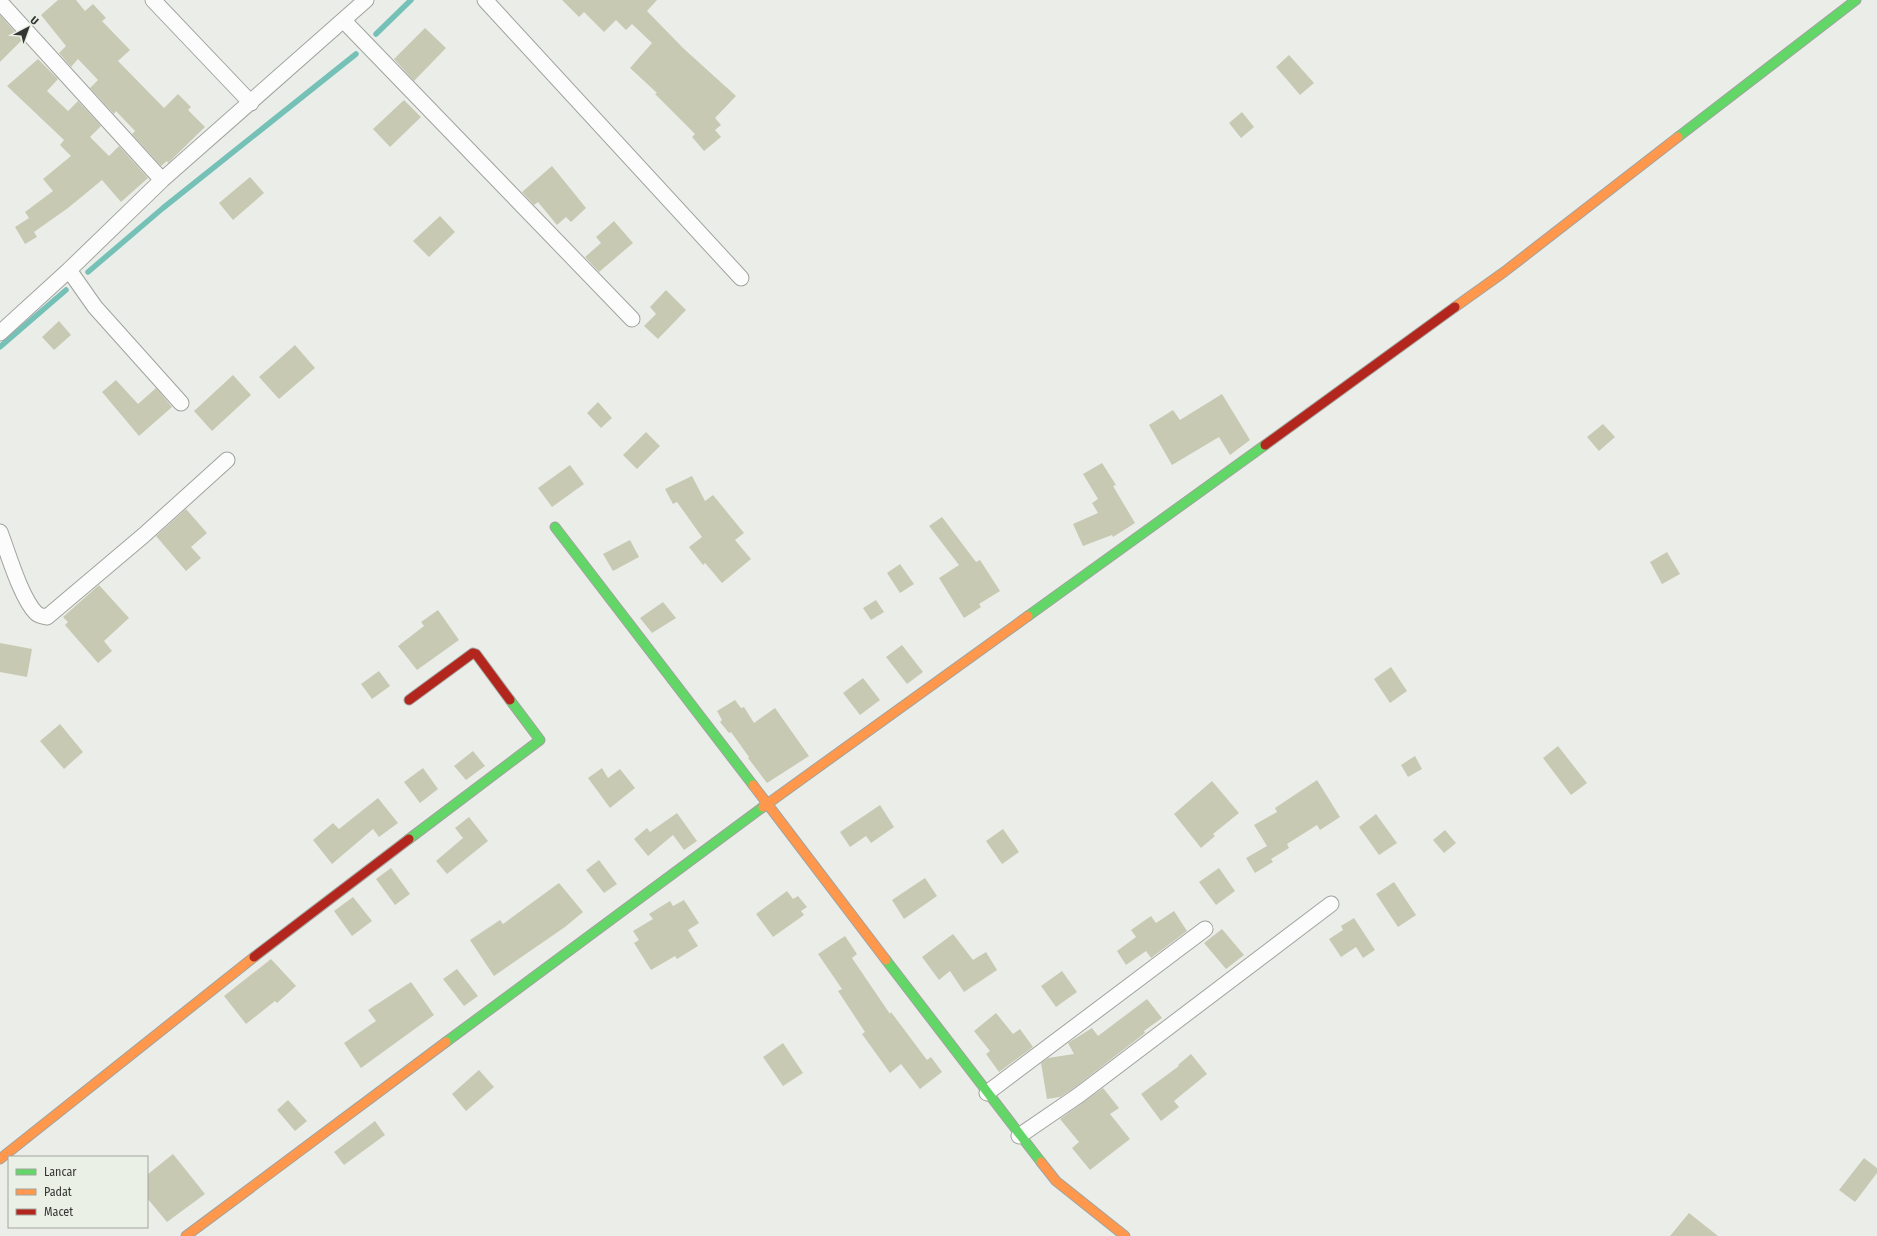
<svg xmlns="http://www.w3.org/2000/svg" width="1877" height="1236" viewBox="0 0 1877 1236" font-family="'Fira Sans Condensed',sans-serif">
<rect width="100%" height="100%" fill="#ebeee8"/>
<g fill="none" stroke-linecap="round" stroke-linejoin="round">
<path stroke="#75c0b7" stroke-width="5.5" d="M 376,34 L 411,0
M 88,272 L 163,208 L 356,54
M 0,347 L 66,290"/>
</g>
<path fill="#c7c9b3" d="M 58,0 L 76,0 L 85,11 L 93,4 L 106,18 L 102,21 L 130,50 L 118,61 L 164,108 L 178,94 L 191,107 L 188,110 L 205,127 L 168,163 L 167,161 L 161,166 L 132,134 L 135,131 L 116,111 L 114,114 L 90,88 L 98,80 L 78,59 L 71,67 L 59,53 L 66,46 L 41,15 Z
M 562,0 L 657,0 L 647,11 L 683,48 L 736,96 L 715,118 L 721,125 L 715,130 L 721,137 L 704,151 L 692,137 L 695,134 L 655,94 L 657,93 L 630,68 L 652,43 L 632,24 L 626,30 L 616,20 L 604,32 L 584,12 L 579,17 Z
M 0,15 L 22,40 L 0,62 Z
M 425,28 L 446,48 L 414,81 L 394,59 Z
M 1289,55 L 1314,83 L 1300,95 L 1276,67 Z
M 38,59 L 58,79 L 47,91 L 68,111 L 78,101 L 101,126 L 90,137 L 109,156 L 119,146 L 148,178 L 121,202 L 102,180 L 68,208 L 34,232 L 37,237 L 25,244 L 15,227 L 29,218 L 25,212 L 53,191 L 43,179 L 71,156 L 60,145 L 64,140 L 7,86 Z
M 404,100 L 421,117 L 390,147 L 373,129 Z
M 1242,112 L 1254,127 L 1241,138 L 1229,123 Z
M 552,166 L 586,208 L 571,222 L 566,217 L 557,225 L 538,202 L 534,205 L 522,192 Z
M 250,177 L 264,193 L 233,220 L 219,203 Z
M 440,216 L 455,232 L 429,257 L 413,241 Z
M 614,221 L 633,243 L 599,272 L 585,257 L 601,243 L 596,237 Z
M 666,290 L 686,310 L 658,339 L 644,326 L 656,314 L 650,307 Z
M 59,321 L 71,335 L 54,350 L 42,337 Z
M 295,345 L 315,368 L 279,399 L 259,377 Z
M 233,375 L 251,395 L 212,431 L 194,411 Z
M 116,380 L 138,404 L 156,388 L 172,407 L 139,436 L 102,392 Z
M 1222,394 L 1250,440 L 1230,455 L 1219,437 L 1172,465 L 1149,425 L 1173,410 L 1180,420 Z
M 598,402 L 612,418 L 601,428 L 587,413 Z
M 1603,424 L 1615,437 L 1599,451 L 1587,437 Z
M 646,432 L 660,446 L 637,469 L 623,455 Z
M 1102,463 L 1116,485 L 1113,486 L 1135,523 L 1113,537 L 1112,535 L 1083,546 L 1073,524 L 1098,513 L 1092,503 L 1098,499 L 1083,474 Z
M 570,465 L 584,484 L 552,507 L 538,488 Z
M 692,476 L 705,501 L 713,495 L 744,533 L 735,540 L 751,559 L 722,583 L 705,563 L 703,565 L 689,547 L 702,537 L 677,502 L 673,504 L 665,489 Z
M 186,509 L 207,533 L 191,547 L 201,558 L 186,571 L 156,536 Z
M 942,517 L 976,562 L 980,560 L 1000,591 L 979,604 L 981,607 L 964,618 L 939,578 L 959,565 L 929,526 Z
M 630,540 L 639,557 L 613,571 L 603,554 Z
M 1667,552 L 1680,574 L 1662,584 L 1650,562 Z
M 900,564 L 914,584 L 900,593 L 887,573 Z
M 99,585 L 129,618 L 104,641 L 112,651 L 98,663 L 65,625 L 68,622 L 63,617 Z
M 876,600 L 884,612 L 871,620 L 863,608 Z
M 663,602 L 676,618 L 652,633 L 640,618 Z
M 438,610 L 459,640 L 417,670 L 398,646 L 424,626 L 421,622 Z
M 0,643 L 32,649 L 27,677 L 0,672 Z
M 902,645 L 923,672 L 907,684 L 886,657 Z
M 1391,667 L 1407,691 L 1390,703 L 1374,679 Z
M 379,671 L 390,686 L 372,699 L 361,684 Z
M 863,678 L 880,700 L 860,715 L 843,693 Z
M 735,700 L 741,708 L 744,707 L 754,723 L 775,708 L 809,756 L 767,783 L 748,758 L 749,757 L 731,732 L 729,733 L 720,722 L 722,720 L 717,711 Z
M 60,724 L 83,752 L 64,769 L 40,741 Z
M 1558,746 L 1587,783 L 1571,795 L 1543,758 Z
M 473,751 L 485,766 L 466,780 L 454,766 Z
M 1415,756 L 1422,769 L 1408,777 L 1401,765 Z
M 423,768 L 438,789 L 420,803 L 404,782 Z
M 602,768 L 608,778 L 620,769 L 635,788 L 610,808 L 588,778 Z
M 1317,780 L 1340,817 L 1320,830 L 1317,825 L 1287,844 L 1289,848 L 1271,859 L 1273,862 L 1255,873 L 1246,858 L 1267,846 L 1254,825 L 1277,812 L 1275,808 Z
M 1212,781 L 1239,813 L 1213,834 L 1215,836 L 1201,848 L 1174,814 Z
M 378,798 L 398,823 L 379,837 L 373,829 L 332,864 L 313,840 L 333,823 L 339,829 Z
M 880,805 L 894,827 L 871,843 L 866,836 L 850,847 L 840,832 Z
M 677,813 L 697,841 L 684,850 L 673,835 L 648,856 L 634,839 L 647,828 L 650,832 Z
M 1376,814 L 1397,843 L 1379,855 L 1359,827 Z
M 469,817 L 488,841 L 447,874 L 436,861 L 463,838 L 455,828 Z
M 1003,829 L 1019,852 L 1002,864 L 986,841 Z
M 1445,830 L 1456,843 L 1444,853 L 1433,840 Z
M 599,860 L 617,884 L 604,893 L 586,870 Z
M 391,868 L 410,894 L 395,905 L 376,879 Z
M 1219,868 L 1235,891 L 1216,905 L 1199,882 Z
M 925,878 L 937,896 L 904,919 L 892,900 Z
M 1394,882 L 1416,915 L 1398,927 L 1376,894 Z
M 559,883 L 583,912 L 565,927 L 494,976 L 470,940 L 500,920 L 503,924 Z
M 787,891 L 793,899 L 798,896 L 807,907 L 801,911 L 804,915 L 773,937 L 756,914 Z
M 353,897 L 372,921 L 352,936 L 334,911 Z
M 684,900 L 699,923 L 688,930 L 698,946 L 677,959 L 675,956 L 651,970 L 634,943 L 639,940 L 633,931 L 653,919 L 649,914 L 670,901 L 673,906 Z
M 1174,911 L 1187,931 L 1151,958 L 1146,951 L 1126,965 L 1117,951 L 1136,937 L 1131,930 L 1151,916 L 1156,923 Z
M 1354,918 L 1375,950 L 1363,958 L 1356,947 L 1341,957 L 1329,939 L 1343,930 L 1341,926 Z
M 1222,929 L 1244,955 L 1226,969 L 1204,943 Z
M 953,934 L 973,960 L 986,952 L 997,970 L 964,992 L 950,971 L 939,980 L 922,957 Z
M 845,936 L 857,954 L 852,958 L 890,1014 L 891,1012 L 927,1060 L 931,1057 L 942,1072 L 920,1089 L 901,1064 L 890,1073 L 862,1034 L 865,1032 L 838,991 L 842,989 L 818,954 Z
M 271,959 L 296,986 L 277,1003 L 275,1001 L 246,1024 L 224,996 Z
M 457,969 L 478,996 L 464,1006 L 443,979 Z
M 1062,971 L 1077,992 L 1056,1007 L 1041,986 Z
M 411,982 L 434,1015 L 361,1068 L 344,1043 L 376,1021 L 368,1010 Z
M 1147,999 L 1162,1018 L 1144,1031 L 1145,1033 L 1074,1088 L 1060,1097 L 1047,1099 L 1041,1063 L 1048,1058 L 1074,1054 L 1068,1043 L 1092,1028 L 1098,1036 Z
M 996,1013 L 1013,1034 L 1020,1029 L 1033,1047 L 999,1072 L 986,1054 L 990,1051 L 974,1031 Z
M 783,1043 L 803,1073 L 783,1086 L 763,1057 Z
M 1191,1054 L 1207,1074 L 1174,1101 L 1179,1107 L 1161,1121 L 1141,1094 L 1179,1066 L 1178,1065 Z
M 479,1070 L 494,1087 L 466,1111 L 452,1094 Z
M 1103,1088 L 1119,1108 L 1110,1114 L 1130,1139 L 1090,1170 L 1072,1148 L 1079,1142 L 1060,1119 Z
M 288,1100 L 307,1121 L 295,1131 L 277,1110 Z
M 375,1121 L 385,1135 L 344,1165 L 334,1152 Z
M 173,1154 L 205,1194 L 167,1222 L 147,1198 L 147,1175 Z
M 1864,1158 L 1877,1168 L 1877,1173 L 1855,1202 L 1839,1190 Z
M 1689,1213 L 1718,1236 L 1670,1236 Z"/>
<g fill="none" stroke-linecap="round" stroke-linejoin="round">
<g stroke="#a0a39e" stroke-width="17">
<path id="street" d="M 153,0 L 251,103
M 485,0 L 741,278
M 0,2 L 162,180
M 344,21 L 632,319
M 69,270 L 95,307 L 181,403
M 0,333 L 69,270 L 162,180 L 366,0
M 0,532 C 8,553 21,598 36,613 C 39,616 43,616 47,617 L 144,535 L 227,460
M 987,1093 L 1205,929
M 1019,1136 L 1079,1095 L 1331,904"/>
</g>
<g stroke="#a0a39e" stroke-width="11">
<path id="fast" d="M 1678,137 L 1856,0
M 555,527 L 753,785
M 1028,616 L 1265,445
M 409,839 L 540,740 L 510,700
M 886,960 L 1041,1162
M 446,1042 L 763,807"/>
</g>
<g stroke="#a0a39e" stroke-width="11">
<path id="slow" d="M 1455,307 L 1504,272 L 1678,137
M 753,785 L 886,960
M 763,807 L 1028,616
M 0,1159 L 254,957
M 1041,1162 L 1056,1181 L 1125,1236
M 186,1236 L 446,1042"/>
</g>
<g stroke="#a0a39e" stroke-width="11">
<path id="jam" d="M 1265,445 L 1455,307
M 409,700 L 473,653 L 476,654 L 510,700
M 254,957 L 409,839"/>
</g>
<use href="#street" stroke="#fcfcfc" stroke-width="15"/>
<use href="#fast" stroke="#63d668" stroke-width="9"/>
<use href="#slow" stroke="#ff974d" stroke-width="9"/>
<use href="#jam" stroke="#b3261e" stroke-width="9"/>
</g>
<rect x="8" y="1156" width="140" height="72" fill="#eaf0e6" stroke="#a1a69e"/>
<rect x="16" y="1169" width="20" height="6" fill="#63d668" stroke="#a1a69e"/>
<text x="44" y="1176" font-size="12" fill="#343633">Lancar</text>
<rect x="16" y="1189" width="20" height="6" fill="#ff974d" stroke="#a1a69e"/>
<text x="44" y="1196" font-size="12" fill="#343633">Padat</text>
<rect x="16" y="1209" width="20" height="6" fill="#b3261e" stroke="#a1a69e"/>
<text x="44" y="1216" font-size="12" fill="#343633">Macet</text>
<g transform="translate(28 28) rotate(41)" stroke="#eaf0e6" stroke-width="3" paint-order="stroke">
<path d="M0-3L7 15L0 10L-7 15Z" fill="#343633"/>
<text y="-6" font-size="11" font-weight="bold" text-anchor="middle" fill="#343633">U</text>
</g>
</svg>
